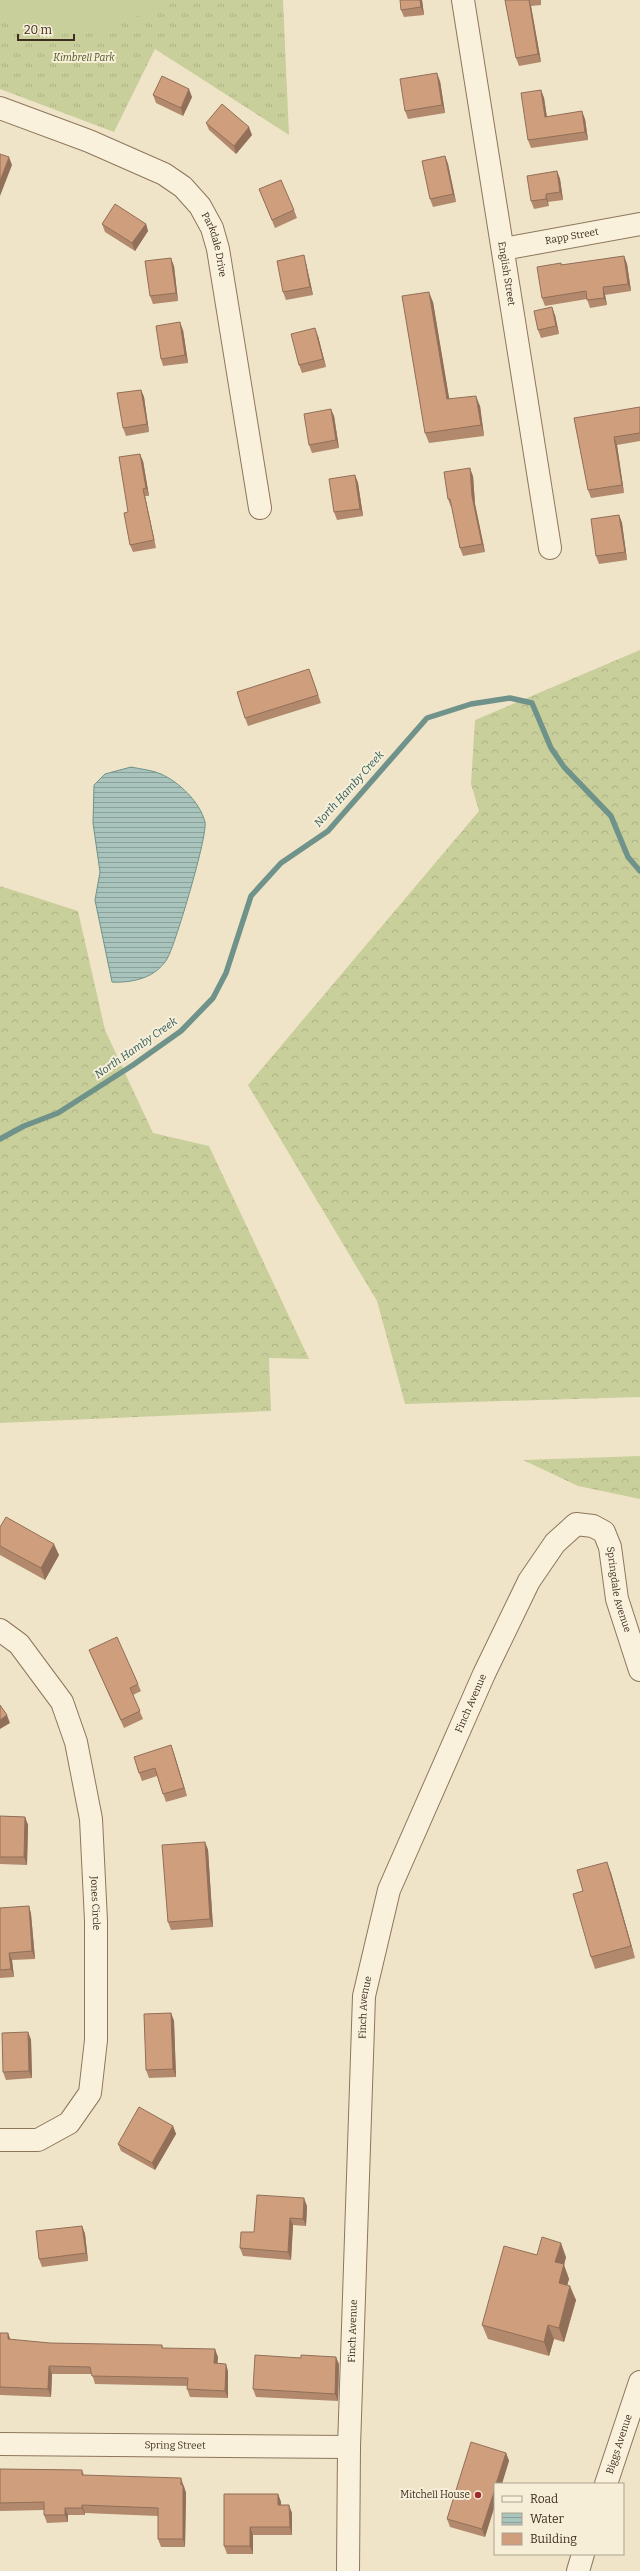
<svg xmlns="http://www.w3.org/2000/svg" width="640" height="2571" viewBox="0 0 640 2571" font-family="Bitter,serif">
<defs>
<pattern id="grass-tufts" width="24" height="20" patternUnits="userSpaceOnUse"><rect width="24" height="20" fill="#c9cf9b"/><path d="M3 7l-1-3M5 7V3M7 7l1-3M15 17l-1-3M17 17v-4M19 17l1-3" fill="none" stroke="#aeb285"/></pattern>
<pattern id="forest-crowns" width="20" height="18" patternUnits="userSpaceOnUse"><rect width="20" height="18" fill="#c9cf9b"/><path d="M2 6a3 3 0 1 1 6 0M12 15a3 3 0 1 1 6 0" fill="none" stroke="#aeb285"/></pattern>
<pattern id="water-rules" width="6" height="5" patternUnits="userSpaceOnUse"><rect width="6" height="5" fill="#a9c4bc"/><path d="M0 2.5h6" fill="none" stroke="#8ba098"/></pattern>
</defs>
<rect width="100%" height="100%" fill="#f0e4c8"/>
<path fill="url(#grass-tufts)" d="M 0,0 L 283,0 L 289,135 L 155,49 L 114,132 L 0,89 Z"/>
<path fill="url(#forest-crowns)" d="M 640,650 L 640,1397 L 405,1404 L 377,1301 L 248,1085 L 479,811 L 471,784 L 475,720 Z
M 0,886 L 78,911 L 105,1030 L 153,1133 L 209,1146 L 309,1359 L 269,1358 L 271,1411 L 0,1423 Z
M 640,1456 L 640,1499 L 578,1486 L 523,1460 Z"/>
<path fill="#c9cf9b" d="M 0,0 L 157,0 L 147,13 L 81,35 L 0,17 Z"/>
<path fill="url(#water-rules)" stroke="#6f938a" d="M 131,767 C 140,769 152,770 161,774 C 179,782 200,802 205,822 C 208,835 176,942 168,957 C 166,962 160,968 156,971 C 145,980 126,983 112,982 L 95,900 L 100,872 L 93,823 L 94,785 L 105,774 Z"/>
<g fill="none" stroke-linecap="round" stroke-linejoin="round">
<path stroke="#6f938a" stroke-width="5.5" d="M 0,1139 L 24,1126 L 58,1113 L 133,1065 L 181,1031 L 213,998 L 226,973 L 251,896 L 281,863 L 328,831 L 427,718 L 471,704 L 510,698 L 532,703 L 551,748 L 564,767 L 611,816 L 628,857 L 640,871"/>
<g stroke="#8d765c" stroke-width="24">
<g id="minor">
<path id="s1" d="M 463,0 L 550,548"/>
<path id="s2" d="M 0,108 L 89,141 L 164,174 L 183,187 L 200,206 L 212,228 L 218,249 L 260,508"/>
<path id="s3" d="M 503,249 L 640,224"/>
<path id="s4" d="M 0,1630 L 19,1644 L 62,1702 L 76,1742 L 91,1819 L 96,1921 L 96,2040 L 90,2093 L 69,2123 L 38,2140 L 0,2140"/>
<path id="s5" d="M 0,2444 L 349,2447"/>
<path id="s6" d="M 606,2484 L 640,2382"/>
<path id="s7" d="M 348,2571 L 349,2447 L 364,1996 L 389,1890 L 484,1674 L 529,1581 L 555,1543 L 576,1524 L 593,1526 L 604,1532 L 610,1547 L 617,1599 L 640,1670"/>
<path d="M 578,2571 L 583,2554"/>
</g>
</g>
<use href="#minor" stroke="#faf1dc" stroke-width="22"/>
</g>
<path fill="#b2896c" d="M 422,0 L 424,15 L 404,17 L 401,10 Z
M 505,0 L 541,0 L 541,5 L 531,6 L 541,62 L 519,66 L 516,58 Z
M 440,81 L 445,113 L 408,119 L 405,111 Z
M 541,90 L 544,98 L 547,117 L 585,119 L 588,140 L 531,148 L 528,140 Z
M 153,95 L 192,97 L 183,116 L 156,103 Z
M 206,123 L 252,135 L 236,154 L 209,130 Z
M 445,156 L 448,164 L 456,202 L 433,207 L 430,199 Z
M 557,171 L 560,179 L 563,200 L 548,202 L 549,206 L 534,209 L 531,201 Z
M 259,189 L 294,210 L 297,218 L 275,228 Z
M 102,224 L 146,224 L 148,231 L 135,251 L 105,232 Z
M 624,256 L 627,264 L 631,291 L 605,295 L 607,305 L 590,308 L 587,299 L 545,306 L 542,298 L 561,263 L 562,265 Z
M 306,263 L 313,295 L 286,300 L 283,292 Z
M 174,266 L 178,301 L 153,304 L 150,296 Z
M 433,302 L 449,399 L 480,406 L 484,436 L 429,443 L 425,433 Z
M 555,315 L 559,334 L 541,338 L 538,330 Z
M 183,330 L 188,363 L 163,366 L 161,359 Z
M 318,336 L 326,367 L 302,373 L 299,365 Z
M 141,390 L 144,397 L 149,432 L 126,436 L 123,428 Z
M 640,407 L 640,441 L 617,445 L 624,493 L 591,498 L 588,490 L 574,418 Z
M 334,416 L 339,448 L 312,453 L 309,445 Z
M 143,461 L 149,496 L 145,496 L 156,548 L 133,552 L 130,545 L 128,512 Z
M 355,475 L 358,483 L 363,516 L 337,520 L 334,512 Z
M 473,476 L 475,504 L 485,552 L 463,556 L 460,548 L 452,507 L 451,507 L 448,499 Z
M 619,515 L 622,523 L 627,560 L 599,564 L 596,556 Z
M 312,677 L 321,703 L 248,726 L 245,718 Z
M 0,1527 L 59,1555 L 45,1580 L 0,1555 Z
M 89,1650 L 138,1684 L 141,1691 L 133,1695 L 143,1719 L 124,1728 L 92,1657 Z
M 171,1745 L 187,1796 L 166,1802 L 157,1776 L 142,1781 L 139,1773 Z
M 0,1816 L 25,1817 L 28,1825 L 27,1865 L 0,1864 Z
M 205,1842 L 208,1850 L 213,1927 L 171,1930 L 168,1922 Z
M 611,1873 L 635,1958 L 595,1969 L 591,1957 L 583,1891 Z
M 29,1906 L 31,1914 L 35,1959 L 12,1960 L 14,1977 L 0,1978 L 0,1908 Z
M 171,2013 L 174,2021 L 176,2077 L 149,2078 L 146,2070 Z
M 28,2032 L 31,2040 L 32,2078 L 6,2080 L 3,2072 Z
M 173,2126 L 176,2134 L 155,2170 L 121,2151 L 118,2144 Z
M 307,2206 L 306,2226 L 293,2225 L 291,2260 L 243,2256 L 240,2248 L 254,2232 Z
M 82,2226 L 85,2234 L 88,2261 L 42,2267 L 39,2259 Z
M 537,2255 L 566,2257 L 564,2265 L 569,2279 L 567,2285 L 576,2300 L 564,2342 L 554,2339 L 549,2356 L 488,2339 L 482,2325 Z
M 0,2333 L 10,2340 L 50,2343 L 162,2345 L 163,2348 L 218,2357 L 217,2363 L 228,2371 L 228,2398 L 190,2397 L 187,2389 L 188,2386 L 95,2384 L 92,2374 L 52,2374 L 51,2397 L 0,2395 Z
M 339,2364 L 338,2401 L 256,2397 L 253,2389 Z
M 506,2453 L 509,2461 L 495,2484 L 495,2505 L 485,2537 L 450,2527 L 447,2519 Z
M 0,2469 L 82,2470 L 84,2475 L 184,2486 L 186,2493 L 185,2547 L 161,2547 L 158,2539 L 158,2516 L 85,2513 L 85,2515 L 68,2515 L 68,2522 L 47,2523 L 44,2515 L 44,2510 L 0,2511 Z
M 278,2494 L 281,2502 L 281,2505 L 292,2513 L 292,2535 L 253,2535 L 253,2554 L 227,2554 L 224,2546 Z"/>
<path fill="#916f58" d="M 420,0 L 422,0 L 424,15 L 421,7 Z
M 529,0 L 531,6 L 541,62 L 538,54 Z
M 437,73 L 440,81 L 445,113 L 442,105 Z
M 189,89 L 192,97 L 183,116 L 181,108 Z
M 541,90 L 544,98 L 548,125 L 545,117 Z
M 582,111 L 585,119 L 588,140 L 585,132 Z
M 249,127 L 252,135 L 236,154 L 234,146 Z
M 445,156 L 448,164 L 456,202 L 453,194 Z
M 9,157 L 12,165 L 0,196 L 0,181 Z
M 557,171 L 560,179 L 563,200 L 560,192 Z
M 546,194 L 549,206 L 546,199 Z
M 146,224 L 148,231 L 135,251 L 132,243 Z
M 304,255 L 306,263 L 313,295 L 310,287 Z
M 624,256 L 627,264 L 631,291 L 628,284 Z
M 171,258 L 174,266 L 178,301 L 176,293 Z
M 603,287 L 605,295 L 607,305 L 604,298 Z
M 429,292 L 433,302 L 451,409 L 447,399 Z
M 552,307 L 555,315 L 559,334 L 556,326 Z
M 180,322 L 183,330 L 188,363 L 185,355 Z
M 315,328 L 318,336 L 326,367 L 323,359 Z
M 141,390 L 144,397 L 149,432 L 147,424 Z
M 476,396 L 480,406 L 484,436 L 481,425 Z
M 331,409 L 334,416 L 339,448 L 336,440 Z
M 614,437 L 617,445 L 624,493 L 622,485 Z
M 140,454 L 143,461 L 149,496 L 146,488 Z
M 470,468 L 473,476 L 475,504 L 485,552 L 482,544 L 472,496 Z
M 355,475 L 358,483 L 363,516 L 360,509 Z
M 143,489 L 145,496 L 156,548 L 154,540 Z
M 619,515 L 622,523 L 627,560 L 625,552 Z
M 54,1544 L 59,1555 L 45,1580 L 41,1568 Z
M 7,1715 L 10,1723 L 0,1729 L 0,1720 Z
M 171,1745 L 174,1753 L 187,1796 L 184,1788 Z
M 25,1817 L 28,1825 L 27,1865 L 24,1857 Z
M 205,1842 L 208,1850 L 213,1927 L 210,1919 Z
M 607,1862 L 611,1873 L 635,1958 L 631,1946 Z
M 29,1906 L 31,1914 L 35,1959 L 32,1951 Z
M 9,1953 L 12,1960 L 14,1977 L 11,1969 Z
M 171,2013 L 174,2021 L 176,2077 L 173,2069 Z
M 28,2032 L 31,2040 L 32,2078 L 29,2071 Z
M 173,2126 L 176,2134 L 155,2170 L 152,2163 Z
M 304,2198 L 307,2206 L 306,2226 L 303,2219 Z
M 290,2218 L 293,2225 L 291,2260 L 288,2252 Z
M 82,2226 L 85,2234 L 88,2261 L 86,2253 Z
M 561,2243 L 566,2257 L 564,2265 L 569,2279 L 564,2297 L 559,2283 L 555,2262 Z
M 570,2286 L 576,2300 L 564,2342 L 559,2328 Z
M 548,2325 L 554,2339 L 549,2356 L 544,2342 Z
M 8,2333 L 11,2341 L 8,2339 Z
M 215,2349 L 218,2357 L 217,2371 L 214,2363 Z
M 336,2357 L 339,2364 L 338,2401 L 335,2394 Z
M 226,2364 L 228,2371 L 228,2398 L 225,2391 Z
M 49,2366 L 52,2374 L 51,2397 L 48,2389 Z
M 506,2453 L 509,2461 L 502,2484 L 496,2484 Z
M 181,2478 L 186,2493 L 185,2547 L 183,2539 Z
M 495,2489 L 495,2505 L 485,2537 L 482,2529 Z
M 278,2494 L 281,2502 L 281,2513 L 278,2505 Z
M 82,2505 L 85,2513 L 85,2515 L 82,2508 Z
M 289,2505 L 292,2513 L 292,2535 L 290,2527 Z
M 65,2508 L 68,2515 L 68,2522 L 65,2515 Z
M 250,2527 L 253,2535 L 253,2554 L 250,2546 Z"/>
<path fill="#cf9f7d" stroke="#916f58" d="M 400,0 L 420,0 L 421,7 L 401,10 Z
M 505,0 L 529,0 L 538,54 L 516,58 Z
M 437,73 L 442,105 L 405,111 L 400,79 Z
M 162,76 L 189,89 L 181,108 L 153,95 Z
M 541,90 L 545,117 L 582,111 L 585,132 L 528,140 L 521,93 Z
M 222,104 L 249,127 L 234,146 L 206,123 Z
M 0,154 L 9,157 L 0,181 Z
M 445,156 L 453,194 L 430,199 L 422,161 Z
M 557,171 L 560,192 L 546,194 L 546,199 L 531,201 L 527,176 Z
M 281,180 L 294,210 L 272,220 L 259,189 Z
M 115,204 L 146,224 L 132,243 L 102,224 Z
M 304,255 L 310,287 L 283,292 L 277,261 Z
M 624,256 L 628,284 L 603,287 L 604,298 L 587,300 L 586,291 L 542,298 L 537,267 L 561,263 L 561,265 Z
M 171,258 L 176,293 L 150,296 L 145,261 Z
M 429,292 L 447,399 L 476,396 L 481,425 L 425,433 L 402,296 Z
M 552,307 L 556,326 L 538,330 L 534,311 Z
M 180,322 L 185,355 L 161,359 L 156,326 Z
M 315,328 L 323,359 L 299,365 L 291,334 Z
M 141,390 L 147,424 L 123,428 L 117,393 Z
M 640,407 L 640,433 L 614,437 L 622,485 L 588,490 L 574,418 Z
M 331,409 L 336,440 L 309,445 L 304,414 Z
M 140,454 L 146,488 L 143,489 L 154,540 L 130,545 L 124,513 L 128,512 L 119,457 Z
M 470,468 L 472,496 L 482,544 L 460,548 L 450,499 L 448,499 L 444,472 Z
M 355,475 L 360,509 L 334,512 L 329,479 Z
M 619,515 L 625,552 L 596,556 L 591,519 Z
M 309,669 L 318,695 L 245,718 L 237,692 Z
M 6,1517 L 54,1544 L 41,1568 L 0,1546 L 0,1527 Z
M 117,1637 L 138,1684 L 130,1688 L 140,1711 L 121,1720 L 89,1650 Z
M 0,1705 L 7,1715 L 0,1720 Z
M 171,1745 L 184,1788 L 163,1794 L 155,1768 L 139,1773 L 134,1757 Z
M 0,1816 L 25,1817 L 24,1857 L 0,1857 Z
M 205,1842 L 210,1919 L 168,1922 L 162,1845 Z
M 607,1862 L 631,1946 L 591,1957 L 573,1894 L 583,1891 L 577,1870 Z
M 29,1906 L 32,1951 L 9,1953 L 11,1969 L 0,1970 L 0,1908 Z
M 171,2013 L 173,2069 L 146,2070 L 144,2014 Z
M 28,2032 L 29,2071 L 3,2072 L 2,2033 Z
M 139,2107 L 173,2126 L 152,2163 L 118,2144 Z
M 257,2195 L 304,2198 L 303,2219 L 290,2218 L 288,2252 L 240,2248 L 241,2232 L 254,2232 Z
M 82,2226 L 86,2253 L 39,2259 L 36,2231 Z
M 542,2237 L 561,2243 L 555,2262 L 564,2264 L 559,2283 L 570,2286 L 559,2328 L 548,2325 L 544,2342 L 482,2325 L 504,2246 L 537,2255 Z
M 0,2333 L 8,2333 L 8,2339 L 50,2343 L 162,2345 L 162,2348 L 215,2349 L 214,2363 L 226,2364 L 225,2391 L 187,2389 L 188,2378 L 92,2376 L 90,2367 L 49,2366 L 48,2389 L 0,2387 Z
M 255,2355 L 301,2358 L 301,2355 L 336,2357 L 335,2394 L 253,2389 Z
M 471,2442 L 506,2453 L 496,2484 L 495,2484 L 495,2489 L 482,2529 L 447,2519 Z
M 0,2469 L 82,2470 L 82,2475 L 181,2478 L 181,2485 L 183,2485 L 183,2539 L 158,2539 L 158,2508 L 82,2505 L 82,2508 L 65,2508 L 65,2515 L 44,2515 L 44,2502 L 0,2503 Z
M 224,2494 L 278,2494 L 278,2505 L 289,2505 L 290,2527 L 250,2527 L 250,2546 L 224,2546 Z"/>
<circle fill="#9e2a2b" stroke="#f7eed8" stroke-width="1.5" cx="478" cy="2495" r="4"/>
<g text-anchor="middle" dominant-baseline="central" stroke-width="4" stroke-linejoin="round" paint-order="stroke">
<g font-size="10" font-style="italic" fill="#4d5a26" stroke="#f7eed8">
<text x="84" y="58">Kimbrell Park</text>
</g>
<g font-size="10" fill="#3d2e20" stroke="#f7eed8">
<text stroke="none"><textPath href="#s3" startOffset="70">Rapp Street</textPath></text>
<text stroke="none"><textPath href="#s2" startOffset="267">Parkdale Drive</textPath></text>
<text stroke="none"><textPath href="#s1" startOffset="277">English Street</textPath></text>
<text stroke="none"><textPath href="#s7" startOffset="1187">Springdale Avenue</textPath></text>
<text stroke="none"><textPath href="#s7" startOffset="888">Finch Avenue</textPath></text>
<text stroke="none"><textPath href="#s4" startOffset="301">Jones Circle</textPath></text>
<text stroke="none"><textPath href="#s7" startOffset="564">Finch Avenue</textPath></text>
<text stroke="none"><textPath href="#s7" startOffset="240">Finch Avenue</textPath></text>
<text stroke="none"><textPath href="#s6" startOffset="42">Biggs Avenue</textPath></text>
<text stroke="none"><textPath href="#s5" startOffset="175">Spring Street</textPath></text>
</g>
<g font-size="10" fill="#3d2e20" stroke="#f7eed8" text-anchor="end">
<text x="470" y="2495">Mitchell House</text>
</g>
<g font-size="11" font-style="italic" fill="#2f5d5a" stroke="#f7eed8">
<text transform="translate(349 789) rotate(-48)">North Hamby Creek</text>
<text transform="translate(136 1048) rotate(-35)">North Hamby Creek</text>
</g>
</g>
<rect x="494" y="2483" width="130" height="72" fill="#f7eed8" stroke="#ada18e"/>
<rect x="502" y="2496" width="20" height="6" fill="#faf1dc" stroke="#ada18e"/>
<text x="530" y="2503" font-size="12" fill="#3d2e20">Road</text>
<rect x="502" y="2513" width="20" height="12" fill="url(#water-rules)" stroke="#ada18e"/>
<text x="530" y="2523" font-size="12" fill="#3d2e20">Water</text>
<rect x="502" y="2533" width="20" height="12" fill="#cf9f7d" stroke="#ada18e"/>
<text x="530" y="2543" font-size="12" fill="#3d2e20">Building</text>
<path d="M18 34v6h56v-6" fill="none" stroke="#3d2e20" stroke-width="2"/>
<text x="24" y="34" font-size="12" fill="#3d2e20" stroke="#f7eed8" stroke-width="3" paint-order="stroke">20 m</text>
</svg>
